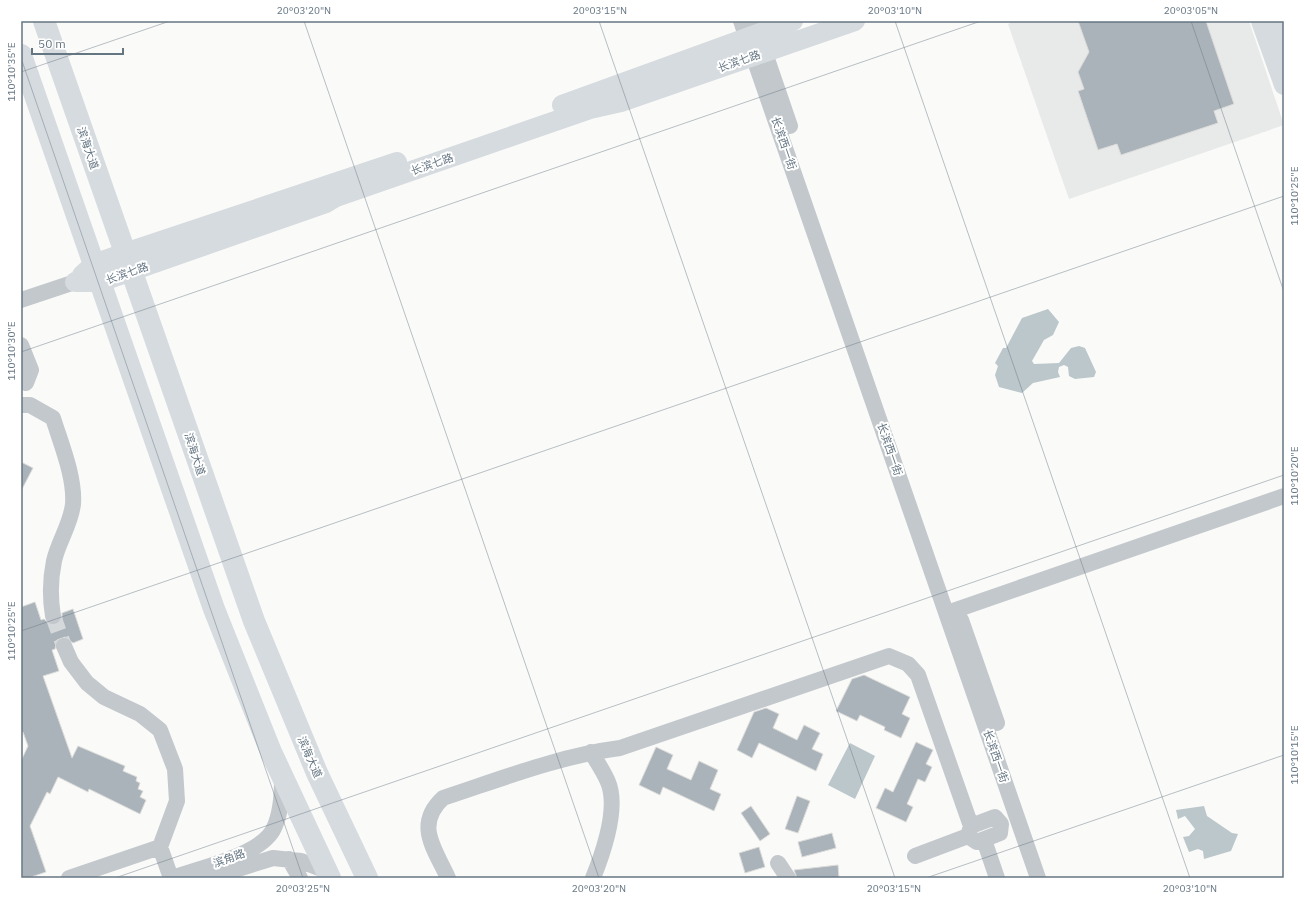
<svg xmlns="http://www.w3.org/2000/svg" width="1305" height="899" viewBox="0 0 1305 899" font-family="'IBM Plex Sans','Noto Sans SC',sans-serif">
<rect width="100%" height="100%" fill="#fafaf8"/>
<path fill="#e8e9e9" d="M 1015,21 L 1249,21 L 1284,125 L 1069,199 L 1008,24 Z"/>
<path fill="#bbc7cb" d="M 1048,309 L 1059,322 L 1053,335 L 1044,340 L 1032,361 L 1034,364 L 1059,363 L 1071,348 L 1079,346 L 1085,348 L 1096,372 L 1094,377 L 1075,379 L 1069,376 L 1068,367 L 1064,365 L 1059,367 L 1058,372 L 1060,377 L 1033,383 L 1022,393 L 999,387 L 995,375 L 998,366 L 995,363 L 1003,348 L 1006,348 L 1022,318 Z
M 850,743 L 875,756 L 855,799 L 828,785 Z
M 1204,806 L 1207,816 L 1232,833 L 1238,834 L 1231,851 L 1204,859 L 1203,851 L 1198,849 L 1189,852 L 1183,837 L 1189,836 L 1195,829 L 1185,816 L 1178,819 L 1176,810 Z"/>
<path fill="#aab3b9" stroke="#dcdcda" d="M 1078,21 L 1206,21 L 1234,104 L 1214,111 L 1218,123 L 1121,155 L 1117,144 L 1098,150 L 1078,91 L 1084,89 L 1078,72 L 1089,52 Z
M 21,462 L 33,468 L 21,491 Z
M 35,602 L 41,620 L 44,619 L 50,625 L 59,624 L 62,619 L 62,613 L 73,609 L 83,639 L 73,643 L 65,637 L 57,640 L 55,649 L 52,650 L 59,671 L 43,676 L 72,758 L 78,746 L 125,766 L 123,771 L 137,777 L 136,781 L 140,783 L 138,789 L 143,791 L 140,797 L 146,800 L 140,814 L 89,789 L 88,792 L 58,777 L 50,794 L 47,792 L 30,826 L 46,872 L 28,878 L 22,878 L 21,761 L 28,746 L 23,732 L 21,732 L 21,607 Z
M 864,675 L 910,697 L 902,714 L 910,718 L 901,738 L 884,730 L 885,727 L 860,715 L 857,721 L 836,711 L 852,679 Z
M 766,708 L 779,714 L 773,728 L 797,740 L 804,725 L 820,733 L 812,749 L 823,754 L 816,771 L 759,743 L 752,758 L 737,750 L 754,712 Z
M 916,742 L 933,750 L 926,764 L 932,767 L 925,782 L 918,779 L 907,804 L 913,807 L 906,822 L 876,808 L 885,788 L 893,792 Z
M 656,747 L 673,755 L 667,769 L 691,780 L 699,761 L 718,770 L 710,789 L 721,794 L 714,811 L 663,787 L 660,795 L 639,785 Z
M 797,796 L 810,801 L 798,833 L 785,829 Z
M 751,806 L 770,834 L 760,841 L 741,813 Z
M 832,833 L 836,848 L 802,857 L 798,842 Z
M 759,847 L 765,867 L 745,873 L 739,853 Z
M 838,865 L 839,878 L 797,878 L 794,870 Z"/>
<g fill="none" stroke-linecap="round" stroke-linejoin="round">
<path stroke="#d5d9db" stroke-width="16" stroke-dasharray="16 8" stroke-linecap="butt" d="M 53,616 L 64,646"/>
<path stroke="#c3c8cc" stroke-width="16" d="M 741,21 L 1038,878
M 754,21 L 790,126
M 21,300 L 75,282
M 21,345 L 31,370 L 26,383
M 21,405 L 30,405 L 53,418 C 61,444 75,477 73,504 C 71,524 58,542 54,561 C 50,580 50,598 53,616
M 947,613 L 1284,496
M 961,620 L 997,723
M 64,646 L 71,662 L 87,683 L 104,697 L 140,714 L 160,730 L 175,769 L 177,801 L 160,847 L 69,878
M 591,752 C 597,762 604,772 608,782 C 619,808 603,853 593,878
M 995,817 L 1001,824 L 1000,833 L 977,842 L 968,836 L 971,826 Z
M 984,840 L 997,878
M 160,847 L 171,878
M 915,856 L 968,836
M 289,859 L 300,878
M 778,863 L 788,878
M 171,878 C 198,869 262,855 274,828 C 281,813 282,796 282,780
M 209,878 L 273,858 L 301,861 L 327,871
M 448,878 C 435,849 414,825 443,798 C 501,779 559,756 620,748 L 889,656 L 908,664 L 918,675 L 971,826"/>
<path stroke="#d6dbdf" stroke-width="20" d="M 1261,21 L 1284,85
M 1277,21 L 1284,51
M 562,105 L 793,21
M 82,275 L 94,264 L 125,253 L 397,162
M 75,282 L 100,282 L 326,203 L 336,197 L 590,109 L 621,102 L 855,21"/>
<path stroke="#d6dbdf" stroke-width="22" d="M 44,21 L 254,621 L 317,773 L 367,878
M 21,55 L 214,609 L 271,752 L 330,878"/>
</g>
<path fill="none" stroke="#657683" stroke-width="1" stroke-opacity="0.45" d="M 304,21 L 599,878M 599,21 L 895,878M 895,21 L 1190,878M 1191,21 L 1284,292M 21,58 L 303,878M 21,72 L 170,21M 21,352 L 981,21M 21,631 L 1284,196M 115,878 L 1284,475M 926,878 L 1284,755"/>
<g text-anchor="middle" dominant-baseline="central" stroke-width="4" stroke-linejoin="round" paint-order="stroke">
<g font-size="11" fill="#657683" stroke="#fff">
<text transform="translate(739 61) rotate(-19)">长滨七路</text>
<text transform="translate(784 143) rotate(71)">长滨西一街</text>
<text transform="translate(88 148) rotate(71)">滨海大道</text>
<text transform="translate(432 164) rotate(-19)">长滨七路</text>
<text transform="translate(127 273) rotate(-19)">长滨七路</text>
<text transform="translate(890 449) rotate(71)">长滨西一街</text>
<text transform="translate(195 454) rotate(72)">滨海大道</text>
<text transform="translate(996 756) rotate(71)">长滨西一街</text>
<text transform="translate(310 757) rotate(66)">滨海大道</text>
<text transform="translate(229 858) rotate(-20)">滨角路</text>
</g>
</g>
<rect width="1305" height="899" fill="none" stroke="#ffffff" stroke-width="44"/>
<path d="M32 48v6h91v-6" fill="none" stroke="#657683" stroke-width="2"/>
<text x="38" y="48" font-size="12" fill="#657683" stroke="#ffffff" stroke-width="3" paint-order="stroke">50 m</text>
<rect x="22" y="22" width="1261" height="855" fill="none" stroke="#657683" stroke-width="1.5"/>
<g font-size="10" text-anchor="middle" fill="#657683">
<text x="304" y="14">20°03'20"N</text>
<text x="600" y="14">20°03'15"N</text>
<text x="895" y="14">20°03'10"N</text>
<text x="1191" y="14">20°03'05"N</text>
<text transform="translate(11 72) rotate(-90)" y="4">110°10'35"E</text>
<text transform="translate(1294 196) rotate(-90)" y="4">110°10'25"E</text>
<text transform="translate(11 351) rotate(-90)" y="4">110°10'30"E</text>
<text transform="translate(1294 476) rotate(-90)" y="4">110°10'20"E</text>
<text transform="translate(11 631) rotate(-90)" y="4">110°10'25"E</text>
<text transform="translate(1294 755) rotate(-90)" y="4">110°10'15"E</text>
<text x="303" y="892">20°03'25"N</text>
<text x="599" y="892">20°03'20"N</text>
<text x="894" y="892">20°03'15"N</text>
<text x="1190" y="892">20°03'10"N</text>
</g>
</svg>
